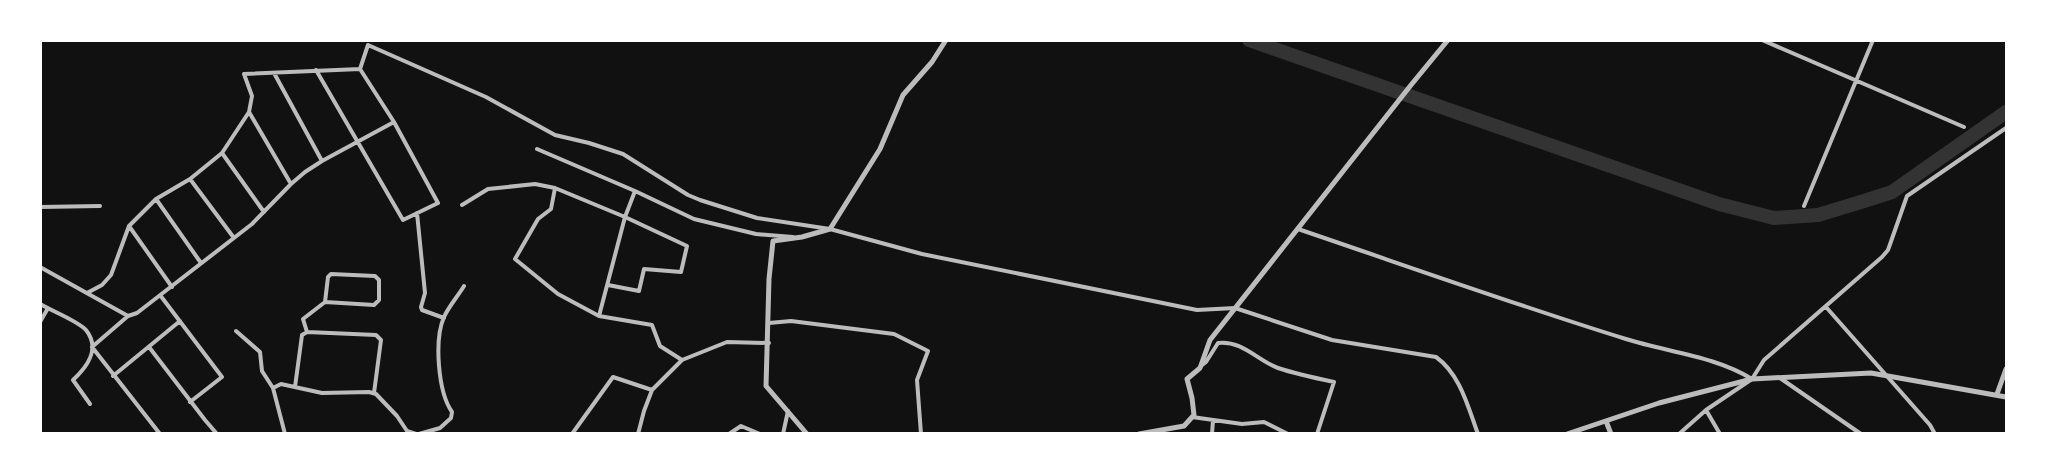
<svg xmlns="http://www.w3.org/2000/svg" width="2047" height="474" viewBox="0 0 2047 474" font-family="Roboto,sans-serif">
<rect width="100%" height="100%" fill="#111"/>
<g fill="none" stroke-linecap="round" stroke-linejoin="round">
<path stroke="#333" stroke-width="14" d="M 1249,40 L 1719,204 L 1774,218 L 1818,215 L 1864,201 L 1892,192 L 2006,112"/>
<path stroke="#bcbcbc" stroke-width="4" d="M 1762,40 L 1964,127
M 360,69 L 368,45 L 486,97 L 555,135 L 589,143 L 623,154 L 688,195 L 700,200 L 757,218 L 830,229 L 922,254 L 1197,310 L 1235,308 L 1332,340 L 1436,357 C 1460,374 1468,407 1478,434
M 316,70 L 403,220 L 438,203 L 394,122 L 360,69
M 274,73 L 322,161
M 249,112 L 291,184
M 537,149 L 635,191 L 694,219 L 756,234 L 793,237
M 222,153 L 264,212
M 190,179 L 234,238
M 555,188 L 551,209 L 538,219 L 515,259 L 558,294 L 599,316 L 652,325 L 660,346 L 682,360
M 156,199 L 201,263
M 462,205 L 488,189 L 535,184 L 555,188 L 625,217 L 687,246 L 681,272 L 644,269 L 639,291 L 608,285
M 1804,206 L 1873,40
M 40,207 L 100,206
M 417,213 L 425,293 L 421,307 L 422,310 L 444,318
M 129,226 L 172,287
M 1298,229 C 1407,266 1516,305 1626,339 C 1667,352 1715,356 1752,379
M 40,267 L 128,316 L 137,313 L 252,224 L 291,184 L 305,172 L 322,161 L 394,122
M 87,293 L 102,285 L 111,275 L 129,226 L 156,199 L 190,179 L 222,153 L 249,112 L 252,96 L 244,74 L 360,69
M 160,295 L 222,377 L 190,402
M 40,304 C 52,311 78,321 86,330 C 101,349 87,367 73,380 L 90,404
M 1826,307 L 1930,425 L 1935,434
M 128,316 L 92,347 L 160,434
M 599,316 L 625,217 L 635,191
M 40,322 L 48,308
M 769,323 L 791,321 L 894,334 L 928,351 L 917,380 L 921,434
M 236,331 L 260,352 L 262,371 L 273,388 L 285,434
M 307,332 L 303,319 L 325,302 L 374,305 L 379,300 L 379,280 L 375,276 L 331,274 L 328,277 L 325,302
M 149,347 L 205,420 L 217,434
M 1201,366 L 1206,362 L 1218,343 C 1242,340 1258,361 1278,368 C 1296,374 1315,378 1334,382 L 1317,434
M 113,376 L 180,321
M 1780,378 L 1861,434
M 295,387 L 302,335 L 307,332 L 376,335 L 381,340 L 374,393
M 273,388 L 281,384 L 322,393 L 369,392 L 376,394 L 397,416 L 407,431 L 416,434
M 1706,410 L 1720,434
M 1192,417 L 1242,424 L 1264,422 L 1288,434
M 419,434 L 440,428 L 451,418 L 452,412 C 438,392 434,340 444,317 C 449,306 458,296 464,286
M 572,434 L 613,377 L 652,390 L 682,360 L 727,342 L 769,343
M 638,434 L 644,411 L 652,390
M 729,434 L 741,426 L 760,434
M 783,434 L 788,411
M 1212,434 L 1213,420
M 1679,434 L 1706,410 L 1752,379 L 1764,360 L 1882,257 L 1888,250 L 1907,196 L 2006,128"/>
<path stroke="#bcbcbc" stroke-width="5" d="M 1997,394 L 2006,369
M 1606,421 L 1611,434
M 807,434 L 766,386 L 769,279 L 773,241 L 802,237 L 830,229 L 880,149 L 903,95 L 932,62 L 946,40
M 1139,434 L 1184,426 L 1194,415 L 1192,398 L 1187,379 L 1200,368 L 1210,340 L 1411,85 L 1448,40
M 1567,434 L 1659,403 L 1752,379 L 1871,373 L 2006,397"/>
</g>
<rect width="2047" height="474" fill="none" stroke="#ffffff" stroke-width="84"/>
</svg>
